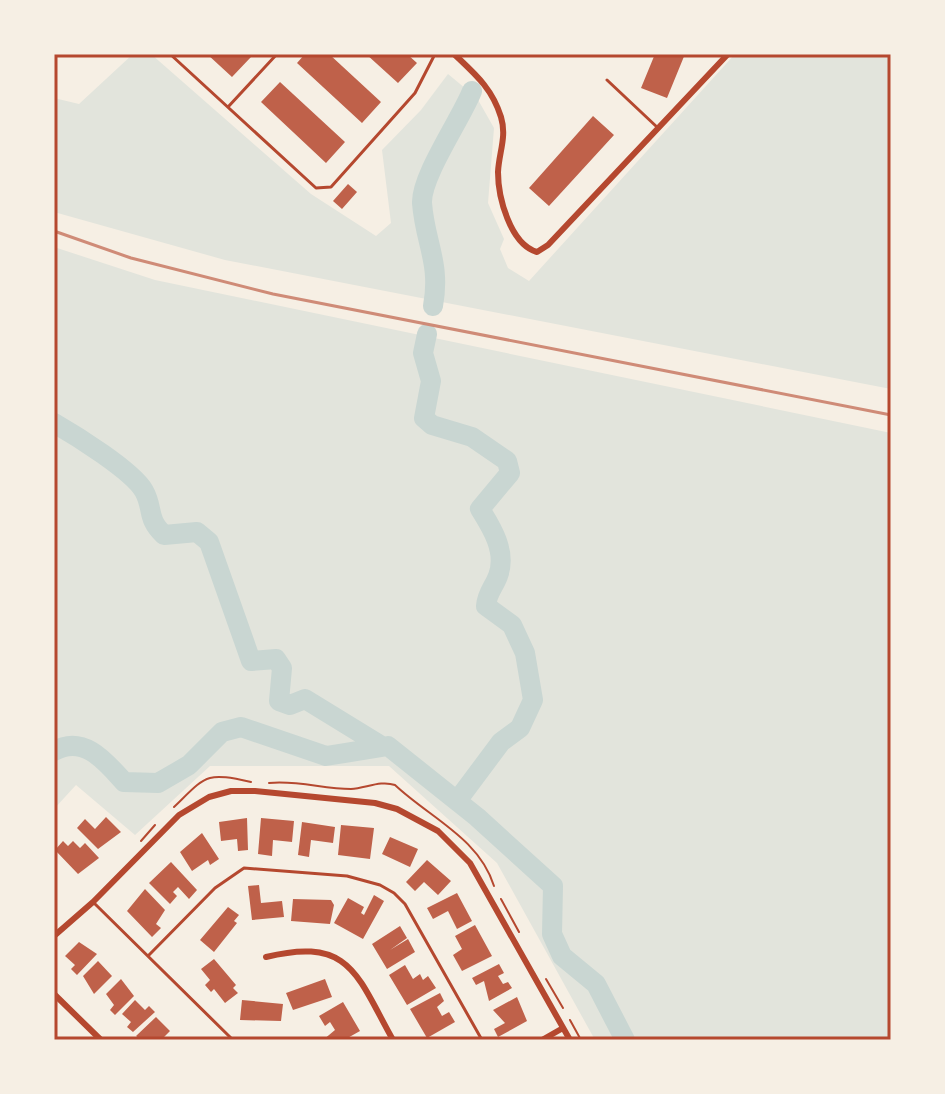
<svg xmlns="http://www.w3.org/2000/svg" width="945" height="1094" viewBox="0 0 945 1094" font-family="'Nunito Sans',sans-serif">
<rect width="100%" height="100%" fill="#f6efe4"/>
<path fill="#e2e4dc" d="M 133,54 L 151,54 L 311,194 L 376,236 L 391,223 L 382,150 L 421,110 L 448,74 L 477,98 L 494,128 L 488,203 L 504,239 L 500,249 L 508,268 L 529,281 L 735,54 L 891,54 L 891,389 L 225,260 L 54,212 L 54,98 L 79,104 Z
M 54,247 L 155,280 L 891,433 L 891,1040 L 595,1040 L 497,863 L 389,766 L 210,766 L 135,835 L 76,785 L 54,809 Z"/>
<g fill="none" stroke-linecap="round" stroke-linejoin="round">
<path stroke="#c9d6d2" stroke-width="20" d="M 433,306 C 441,263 425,243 422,203 C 421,176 461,119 472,91
M 427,334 L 423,353 L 431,381 L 424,418 L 432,425 L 472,437 L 507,461 L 510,473 L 480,509 C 492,528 507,552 498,576 C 494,587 487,593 486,606 L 512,625 L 525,653 L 533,700 L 520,728 L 501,742 L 457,801
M 54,423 C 75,435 133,471 144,491 C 154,509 146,518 164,535 L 197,532 L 209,542 L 251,661 L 276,659 L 282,668 L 279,701 L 290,705 L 305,699 L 380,745
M 54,751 C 84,734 106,762 124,782 L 158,783 L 189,765 L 222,732 L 241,727 L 326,756 L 388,746 L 477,817 L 553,886 L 552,934 L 562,956 L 596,984 L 625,1040"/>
</g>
<path fill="#bf614a" d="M 207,54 L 248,54 L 251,57 L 232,77 Z
M 305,54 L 329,54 L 381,102 L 362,123 L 297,63 Z
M 366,54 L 407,54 L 417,63 L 398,83 Z
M 655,54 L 685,54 L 667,98 L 641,88 Z
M 280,82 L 345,142 L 326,163 L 261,102 Z
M 593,116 L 614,135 L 549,206 L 529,188 Z
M 348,184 L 357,192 L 342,209 L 333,201 Z
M 106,817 L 121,832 L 98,849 L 77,828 L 85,819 L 95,829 Z
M 247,818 L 248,850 L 238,851 L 237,839 L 221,841 L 219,822 Z
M 261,818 L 294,821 L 292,842 L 273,840 L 272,856 L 258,854 Z
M 302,822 L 335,827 L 333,843 L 311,840 L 309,857 L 298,855 Z
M 341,825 L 374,828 L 370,859 L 338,855 Z
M 202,833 L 219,859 L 210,865 L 208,860 L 192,871 L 180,852 Z
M 390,837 L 418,849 L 410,867 L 382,854 Z
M 63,841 L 68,846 L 73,841 L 80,848 L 85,843 L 99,858 L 78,874 L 55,850 Z
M 427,860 L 451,881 L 438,895 L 424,882 L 415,891 L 406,882 Z
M 171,862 L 197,890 L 189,899 L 178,887 L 173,892 L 177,896 L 170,904 L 149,883 Z
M 259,885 L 261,903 L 282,901 L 284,917 L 252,920 L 248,886 Z
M 145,889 L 165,910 L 156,924 L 161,928 L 152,937 L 127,911 Z
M 457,893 L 472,921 L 457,929 L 448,911 L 433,919 L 427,908 Z
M 374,895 L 384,901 L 363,939 L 334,923 L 348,898 L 364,907 L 361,913 L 364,915 Z
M 293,899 L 331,900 L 334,905 L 330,924 L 291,921 Z
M 228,907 L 239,915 L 234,921 L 237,923 L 214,952 L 200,940 Z
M 475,925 L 492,956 L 462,971 L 453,955 L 462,949 L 455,936 Z
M 400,926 L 407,938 L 390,950 L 408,939 L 415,952 L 387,969 L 372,944 Z
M 79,942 L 97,954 L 77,975 L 71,969 L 75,965 L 65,956 Z
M 214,959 L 236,985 L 233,988 L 238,993 L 225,1003 L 214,989 L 211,992 L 205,985 L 210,980 L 201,969 Z
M 98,961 L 112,976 L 94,994 L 83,976 Z
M 499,964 L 504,973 L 498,976 L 503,984 L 508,982 L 512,988 L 489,1001 L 484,981 L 476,985 L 472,978 Z
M 405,965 L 413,979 L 420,974 L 423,980 L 428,976 L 436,988 L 407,1005 L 389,975 Z
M 121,979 L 134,996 L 115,1015 L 110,1010 L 114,1005 L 106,994 Z
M 325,979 L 332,997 L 293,1010 L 286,993 Z
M 440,993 L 444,1001 L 437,1007 L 442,1016 L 449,1012 L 455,1022 L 427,1038 L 410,1009 Z
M 517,997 L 527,1021 L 498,1037 L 494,1029 L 505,1023 L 493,1010 Z
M 135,1000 L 145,1010 L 149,1006 L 155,1012 L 133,1032 L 127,1027 L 131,1022 L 122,1014 Z
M 242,1000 L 283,1004 L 281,1021 L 240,1020 Z
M 343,1002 L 360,1031 L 344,1040 L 323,1040 L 335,1030 L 330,1022 L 325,1026 L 319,1016 Z
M 156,1017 L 170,1031 L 161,1040 L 146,1037 L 141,1040 L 136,1036 Z"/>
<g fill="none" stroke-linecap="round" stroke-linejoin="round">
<path stroke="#b5482f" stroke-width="2" d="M 269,783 C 298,780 323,789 351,789 C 366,788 381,780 395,785 C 430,818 479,838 494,886
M 174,807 C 207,775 205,772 251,782
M 141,841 L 155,825
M 501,899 L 519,932
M 546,979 L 563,1008
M 570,1020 L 581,1040"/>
<path stroke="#b5482f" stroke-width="3" d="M 170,54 L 316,188 L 331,187 L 415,93 L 435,54
M 607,80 L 658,128
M 228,107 L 277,54
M 93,902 L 233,1040
M 148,956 L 215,888 L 244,868 L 347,876 L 380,885 L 394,893 L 405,904 L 482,1040"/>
<path stroke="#b5482f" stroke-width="6" d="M 454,54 C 475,74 492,88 501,117 C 507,137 499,152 498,172 C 498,197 510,244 537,252 L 548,245 L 728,54
M 54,936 L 93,902 L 179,815 L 209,797 L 231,791 L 255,791 L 375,803 L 397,809 L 438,831 L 470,863 L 570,1040
M 266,957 C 351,936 357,976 393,1040
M 54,994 L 101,1040
M 542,1040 L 563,1028"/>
<path stroke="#cf8b77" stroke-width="3" d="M 54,231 L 131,258 L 273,294 L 891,415"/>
</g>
<rect width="945" height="1094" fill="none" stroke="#f6efe4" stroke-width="112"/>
<rect x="56" y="56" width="833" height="982" fill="none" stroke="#b5482f" stroke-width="3"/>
</svg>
